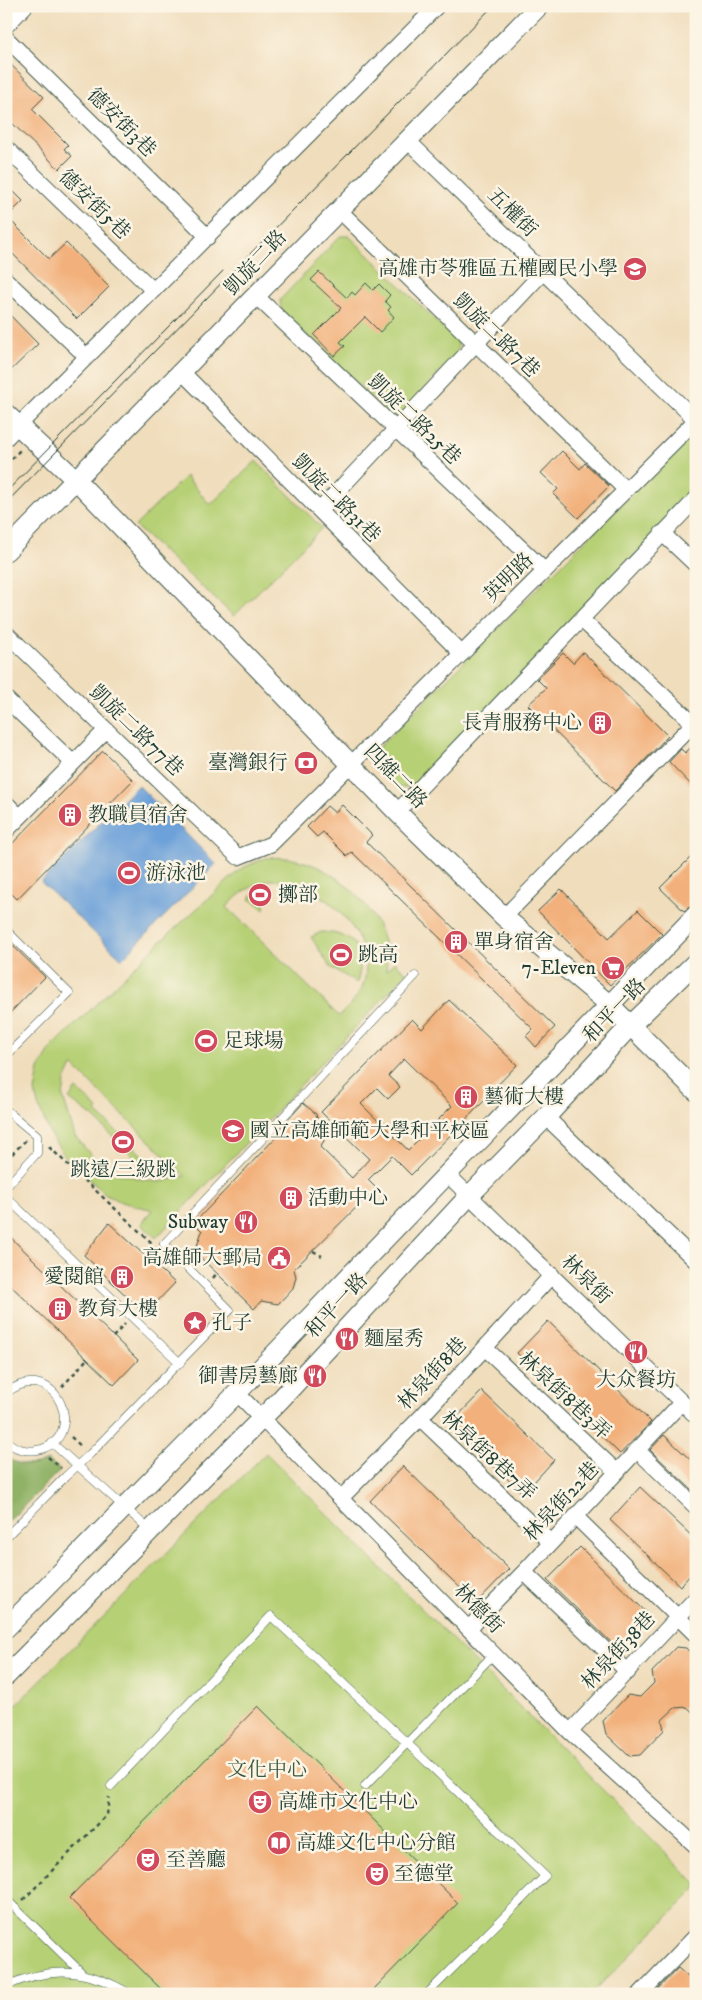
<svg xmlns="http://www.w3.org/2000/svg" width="702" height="2000" viewBox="0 0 702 2000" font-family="'IM FELL DW Pica','Noto Serif TC',serif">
<rect width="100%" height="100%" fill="#fcf5e5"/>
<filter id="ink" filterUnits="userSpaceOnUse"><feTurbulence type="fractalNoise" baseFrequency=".02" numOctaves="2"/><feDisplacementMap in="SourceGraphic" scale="10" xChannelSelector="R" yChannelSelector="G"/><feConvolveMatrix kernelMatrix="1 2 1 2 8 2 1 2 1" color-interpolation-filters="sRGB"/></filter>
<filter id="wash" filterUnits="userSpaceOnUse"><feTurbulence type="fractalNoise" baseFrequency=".0096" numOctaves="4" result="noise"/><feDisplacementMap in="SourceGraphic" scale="20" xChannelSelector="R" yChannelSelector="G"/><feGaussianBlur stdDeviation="1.12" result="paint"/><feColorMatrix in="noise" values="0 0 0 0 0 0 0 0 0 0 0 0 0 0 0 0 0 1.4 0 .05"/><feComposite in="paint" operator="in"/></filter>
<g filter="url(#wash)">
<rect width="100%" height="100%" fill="#f0ddbc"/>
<path fill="#b6d075" stroke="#6a8654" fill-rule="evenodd" d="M 340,236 L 349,236 L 458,342 L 458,352 L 400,416 L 390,416 L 281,310 L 280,300 Z
M 696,430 L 696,499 L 412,786 L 398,788 L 376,765 L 373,753 Z
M 256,461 L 322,528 L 234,616 L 135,526 L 186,476 L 210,505 Z
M 266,858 C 277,857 287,857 297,860 C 344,870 393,922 386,971 L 394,962 L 407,973 L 156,1238 L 141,1224 L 153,1210 L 121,1202 L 106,1194 L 78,1170 L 64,1155 L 51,1136 L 38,1105 L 35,1092 L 39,1069 L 52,1047 L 160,942 L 242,868 ZM 270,880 C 316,878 377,932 364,982 C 361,995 349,1006 339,1016 L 227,907 C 239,893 253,884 270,880 ZM 72,1066 L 73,1066 L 185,1176 L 160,1182 L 139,1179 L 131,1176 L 116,1173 L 94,1159 L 75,1136 L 63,1097 L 65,1081 Z
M 264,883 L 271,887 L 265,898 L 264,910 L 250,899 L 256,887 Z
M 321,932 C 356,933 367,951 357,983 L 330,967 L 311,937 Z
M 76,1089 L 98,1109 L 96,1112 L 155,1167 L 150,1172 L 93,1117 L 69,1099 Z
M 266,1453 L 696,1883 L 696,1889 L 591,1994 L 6,1994 L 6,1715 Z"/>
<path fill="#90b266" stroke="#58784d" d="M 8,1459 C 21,1466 35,1467 48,1460 L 60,1470 L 6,1524 Z"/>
<path fill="#6da1d9" stroke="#466f86" d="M 138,785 L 216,864 L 122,959 L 41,882 Z"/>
<g id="blocks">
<path fill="#f2b17c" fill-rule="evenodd" d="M 6,60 L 44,97 L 32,109 L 68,145 L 64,149 L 72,156 L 59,169 L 6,117 Z
M 6,184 L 23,201 L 7,217 L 49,259 L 66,243 L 109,287 L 77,319 L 6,247 Z
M 319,272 L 347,298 L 352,292 L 355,295 L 366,283 L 373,290 L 379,284 L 390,295 L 385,301 L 391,307 L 388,310 L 394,317 L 380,332 L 365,317 L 340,342 L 345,346 L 334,356 L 314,335 L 341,308 L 311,280 Z
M 6,311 L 38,344 L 6,375 Z
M 562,451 L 580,469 L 585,463 L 609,486 L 578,518 L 553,494 L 558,489 L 541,473 Z
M 583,652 L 668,736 L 615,791 L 528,705 L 546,688 L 537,679 L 563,653 L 573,663 Z
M 696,743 L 696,790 L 669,762 L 681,749 L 685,753 Z
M 103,751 L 133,780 L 17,899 L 6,888 L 6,850 Z
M 342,805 L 372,835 L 366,842 L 555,1027 L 536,1047 L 526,1036 L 533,1029 L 352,852 L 347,856 L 323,832 L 317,837 L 307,827 L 327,806 L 335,813 Z
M 696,852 L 696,903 L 684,911 L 660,888 Z
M 561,889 L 609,938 L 638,910 L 662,934 L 610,985 L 538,911 Z
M 6,939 L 45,977 L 6,1017 Z
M 449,1000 L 517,1065 L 488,1095 L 489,1096 L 411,1175 L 392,1156 L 368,1180 L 376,1188 L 294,1269 L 296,1277 L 293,1288 L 278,1304 L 261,1301 L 254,1309 L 195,1252 L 202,1231 L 194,1223 L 280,1133 L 278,1131 L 303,1103 L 316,1114 L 324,1141 L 320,1147 L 352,1178 L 369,1159 L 321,1112 L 412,1019 L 422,1029 ZM 404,1059 L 452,1106 L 408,1150 L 361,1104 L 377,1088 L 388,1099 L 400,1087 L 388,1076 Z
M 109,1223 L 175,1283 L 145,1314 L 84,1255 Z
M 6,1233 L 138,1360 L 114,1385 L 6,1281 Z
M 548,1321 L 651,1422 L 620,1454 L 517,1353 Z
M 482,1391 L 554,1460 L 523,1494 L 450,1424 Z
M 664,1435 L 696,1465 L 696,1494 L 650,1450 Z
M 403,1466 L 509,1569 L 476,1603 L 370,1501 Z
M 640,1487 L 696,1540 L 696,1569 L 680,1586 L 610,1520 Z
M 580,1547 L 648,1614 L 618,1649 L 547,1580 Z
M 676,1647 L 686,1648 L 696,1659 L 696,1715 L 687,1707 L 675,1708 L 662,1720 L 664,1730 L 640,1755 L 629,1756 L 606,1734 L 603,1721 L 628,1695 L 640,1697 L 654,1683 L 652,1672 Z
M 258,1706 L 458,1903 L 369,1994 L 166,1994 L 69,1898 Z
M 678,1968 L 696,1984 L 696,1994 L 653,1994 Z"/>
</g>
</g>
<g filter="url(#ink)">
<use href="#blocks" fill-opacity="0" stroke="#3e5548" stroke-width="1"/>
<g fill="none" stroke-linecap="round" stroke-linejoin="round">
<g stroke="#3e5548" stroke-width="9">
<path id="service" d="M 6,930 L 69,993 L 6,1056
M 6,1110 L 37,1136 L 37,1153 L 6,1187
M 6,1197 L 180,1363
M 6,1393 C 57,1354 90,1440 37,1450 C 26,1452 14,1449 6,1440
M 52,1443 L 150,1530
M 6,1537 L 65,1477 L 91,1453 L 230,1310 L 164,1244 L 415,976
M 111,1786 L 271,1616 L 407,1743 L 545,1876 L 427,1994
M 365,1786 L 494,1654
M 6,1899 L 82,1973
M 6,1986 C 51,1966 88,1968 130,1994"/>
</g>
<g stroke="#3e5548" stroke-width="17">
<path id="minor" d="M 6,26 L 25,6
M 6,38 L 208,237
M 407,140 L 696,420
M 6,148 L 153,290
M 339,210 L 626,490
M 6,280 L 87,357
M 257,297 L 545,571
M 182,372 L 462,654
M 6,438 L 437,6
M 320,510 L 543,272
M 662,533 L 696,565
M 582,620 L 696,726
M 6,633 L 238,857 L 271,844 L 696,420
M 6,699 L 73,763
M 6,803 L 20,817
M 397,812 L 696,499
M 6,831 L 106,730
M 504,917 L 693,724
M 546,1117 L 696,1261
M 447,1174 L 696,1416
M 485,1348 L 617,1472
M 237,1393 L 570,1732 L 696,1846
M 420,1418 L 551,1543
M 637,1450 L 696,1507
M 341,1498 L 420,1418 L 552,1275
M 576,1517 L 696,1635
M 524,1572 L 628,1672
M 469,1628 L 524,1572 L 682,1402
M 570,1732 L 696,1598
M 640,1994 L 696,1936"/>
</g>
<g stroke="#3e5548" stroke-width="21">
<path id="tertiary" d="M 6,414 L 76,480 L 397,812 L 504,917 L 610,1005 L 696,1091
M 6,551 L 539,6
M 6,1628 L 237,1393 L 696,915
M 6,1676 L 280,1400 L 470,1195 L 546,1117 L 631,1025 L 696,962"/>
</g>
<path stroke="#3e5548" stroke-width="2.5" stroke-dasharray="4 4" stroke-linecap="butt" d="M 6,465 L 20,450
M 49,1147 L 153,1244
M 6,1160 L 26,1140
M 313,1251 L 322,1256
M 213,1278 L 217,1273
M 113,1337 L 125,1324
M 62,1387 L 87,1359
M 71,1437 L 82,1447
M 48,1457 L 61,1468
M 23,1900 L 107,1815 L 109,1797"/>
<use href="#service" stroke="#fff" stroke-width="8"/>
<use href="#minor" stroke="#fff" stroke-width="15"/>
<use href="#tertiary" stroke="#fff" stroke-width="19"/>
<path stroke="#1f3d34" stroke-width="1" d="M 6,492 L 223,271
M 6,503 L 493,6"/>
</g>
</g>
<defs>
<g id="school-disc" transform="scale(1.25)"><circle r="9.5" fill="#d1495b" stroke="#fcf5e5"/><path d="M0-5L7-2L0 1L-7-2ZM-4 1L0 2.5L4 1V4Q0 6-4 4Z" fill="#fff"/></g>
<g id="building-disc" transform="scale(1.25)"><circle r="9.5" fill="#d1495b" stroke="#fcf5e5"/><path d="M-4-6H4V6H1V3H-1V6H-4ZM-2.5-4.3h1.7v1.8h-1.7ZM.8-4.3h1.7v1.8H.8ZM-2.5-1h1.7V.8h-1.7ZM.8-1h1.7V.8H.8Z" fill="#fff"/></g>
<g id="bank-disc" transform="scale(1.25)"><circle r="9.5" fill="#d1495b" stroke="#fcf5e5"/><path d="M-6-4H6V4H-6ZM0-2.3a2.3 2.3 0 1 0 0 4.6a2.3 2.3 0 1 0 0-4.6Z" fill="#fff"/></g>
<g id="stadium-disc" transform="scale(1.25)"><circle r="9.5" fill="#d1495b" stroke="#fcf5e5"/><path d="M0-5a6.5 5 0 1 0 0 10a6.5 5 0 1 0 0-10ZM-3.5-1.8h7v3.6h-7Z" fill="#fff"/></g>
<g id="supermarket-disc" transform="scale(1.25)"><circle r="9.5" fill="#d1495b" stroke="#fcf5e5"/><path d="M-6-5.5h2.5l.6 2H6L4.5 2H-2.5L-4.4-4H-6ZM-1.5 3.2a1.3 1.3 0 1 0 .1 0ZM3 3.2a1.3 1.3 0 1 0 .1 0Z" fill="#fff"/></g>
<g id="university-disc" transform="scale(1.25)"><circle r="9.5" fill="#d1495b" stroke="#fcf5e5"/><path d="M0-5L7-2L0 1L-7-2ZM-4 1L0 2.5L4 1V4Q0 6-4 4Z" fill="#fff"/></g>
<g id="restaurant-disc" transform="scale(1.25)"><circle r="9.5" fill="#d1495b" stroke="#fcf5e5"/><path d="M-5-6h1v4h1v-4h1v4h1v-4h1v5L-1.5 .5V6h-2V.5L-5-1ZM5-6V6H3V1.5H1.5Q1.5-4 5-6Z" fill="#fff"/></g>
<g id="civic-disc" transform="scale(1.25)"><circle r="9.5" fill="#d1495b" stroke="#fcf5e5"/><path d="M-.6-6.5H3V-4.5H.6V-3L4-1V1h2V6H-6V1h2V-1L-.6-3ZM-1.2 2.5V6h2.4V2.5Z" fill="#fff"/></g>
<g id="sight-disc" transform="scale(1.25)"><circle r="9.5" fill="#d1495b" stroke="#fcf5e5"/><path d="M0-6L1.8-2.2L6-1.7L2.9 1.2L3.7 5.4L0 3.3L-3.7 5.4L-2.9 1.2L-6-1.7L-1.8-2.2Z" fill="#fff"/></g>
<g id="theatre-disc" transform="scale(1.25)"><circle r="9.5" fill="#d1495b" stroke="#fcf5e5"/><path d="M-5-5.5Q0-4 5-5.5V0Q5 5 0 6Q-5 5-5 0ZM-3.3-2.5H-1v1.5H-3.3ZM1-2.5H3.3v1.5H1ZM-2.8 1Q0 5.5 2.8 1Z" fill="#fff"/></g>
<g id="library-disc" transform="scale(1.25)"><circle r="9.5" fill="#d1495b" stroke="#fcf5e5"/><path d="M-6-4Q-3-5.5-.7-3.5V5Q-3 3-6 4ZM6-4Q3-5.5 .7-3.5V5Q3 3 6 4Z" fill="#fff"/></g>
</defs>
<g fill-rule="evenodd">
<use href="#school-disc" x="635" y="269"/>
<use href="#building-disc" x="600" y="723"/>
<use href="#bank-disc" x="306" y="763"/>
<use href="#building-disc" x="70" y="815"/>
<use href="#stadium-disc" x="129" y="873"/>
<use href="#stadium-disc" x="260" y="895"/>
<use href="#building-disc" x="456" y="942"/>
<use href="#stadium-disc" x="341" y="955"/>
<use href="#supermarket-disc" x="613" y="968"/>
<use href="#stadium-disc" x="206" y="1041"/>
<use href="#building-disc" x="466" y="1097"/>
<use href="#university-disc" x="233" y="1131"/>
<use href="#stadium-disc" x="123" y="1142"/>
<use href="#building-disc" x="291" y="1198"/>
<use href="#restaurant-disc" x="246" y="1222"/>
<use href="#civic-disc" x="279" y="1258"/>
<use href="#building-disc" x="122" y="1277"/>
<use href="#building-disc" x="60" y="1309"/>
<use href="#sight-disc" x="195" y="1323"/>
<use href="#restaurant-disc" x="347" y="1339"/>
<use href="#restaurant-disc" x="636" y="1352"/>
<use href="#restaurant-disc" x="315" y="1376"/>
<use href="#theatre-disc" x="260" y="1802"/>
<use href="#library-disc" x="279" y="1843"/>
<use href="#theatre-disc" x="148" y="1860"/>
<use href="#theatre-disc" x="377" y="1874"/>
</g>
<g text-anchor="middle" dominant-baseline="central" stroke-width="5" stroke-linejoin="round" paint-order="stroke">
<g font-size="20" fill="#1f3d34" stroke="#fcf5e5">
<text transform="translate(121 123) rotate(45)">德安街3巷</text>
<text transform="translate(94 205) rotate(44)">德安街5巷</text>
<text transform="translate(512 213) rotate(44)">五權街</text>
<text transform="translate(256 263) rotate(-47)">凱旋二路</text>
<text transform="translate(496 336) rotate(44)">凱旋二路7巷</text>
<text transform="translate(414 420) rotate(44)">凱旋二路25巷</text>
<text transform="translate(336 499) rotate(45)">凱旋二路31巷</text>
<text transform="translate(509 578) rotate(-45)">英明路</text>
<text transform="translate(136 731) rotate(44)">凱旋二路77巷</text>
<text transform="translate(395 777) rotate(46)">四維二路</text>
<text transform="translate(615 1011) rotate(-46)">和平一路</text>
<text transform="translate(586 1280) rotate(44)">林泉街</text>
<text transform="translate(337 1306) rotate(-47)">和平一路</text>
<text transform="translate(433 1374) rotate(-47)">林泉街8巷</text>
<text transform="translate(564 1396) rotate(43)">林泉街8巷3弄</text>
<text transform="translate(488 1456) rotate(43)">林泉街8巷7弄</text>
<text transform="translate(562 1502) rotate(-47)">林泉街22巷</text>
<text transform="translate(478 1609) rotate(46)">林德街</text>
<text transform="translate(619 1651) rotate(-47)">林泉街38巷</text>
</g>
<g font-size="20" fill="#1f3d34" stroke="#fcf5e5" text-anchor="start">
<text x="618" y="269" text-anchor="end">高雄市苓雅區五權國民小學</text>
<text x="582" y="723" text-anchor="end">長青服務中心</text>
<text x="288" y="763" text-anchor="end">臺灣銀行</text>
<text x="88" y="815">教職員宿舍</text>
<text x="146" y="873">游泳池</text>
<text x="278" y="895">擲部</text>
<text x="474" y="942">單身宿舍</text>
<text x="358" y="955">跳高</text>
<text x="596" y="968" text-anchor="end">7-Eleven</text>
<text x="224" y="1041">足球場</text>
<text x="484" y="1097">藝術大樓</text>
<text x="250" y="1131">國立高雄師範大學和平校區</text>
<text x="123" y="1170" text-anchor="middle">跳遠/三級跳</text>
<text x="308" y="1198">活動中心</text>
<text x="228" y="1222" text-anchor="end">Subway</text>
<text x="262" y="1258" text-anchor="end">高雄師大郵局</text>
<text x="104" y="1277" text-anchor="end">愛閱館</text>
<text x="78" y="1309">教育大樓</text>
<text x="212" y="1323">孔子</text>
<text x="364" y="1339">麵屋秀</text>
<text x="298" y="1376" text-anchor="end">御書房藝廊</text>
<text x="636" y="1380" text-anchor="middle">大众餐坊</text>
<text x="278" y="1802">高雄市文化中心</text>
<text x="296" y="1843">高雄文化中心分館</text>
<text x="166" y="1860">至善廳</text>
<text x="394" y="1874">至德堂</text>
</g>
<g font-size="20" fill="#3d5a41" stroke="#fcf5e5">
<text x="267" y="1770">文化中心</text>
</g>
</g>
<rect width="702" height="2000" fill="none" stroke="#fcf5e5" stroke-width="25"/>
</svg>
